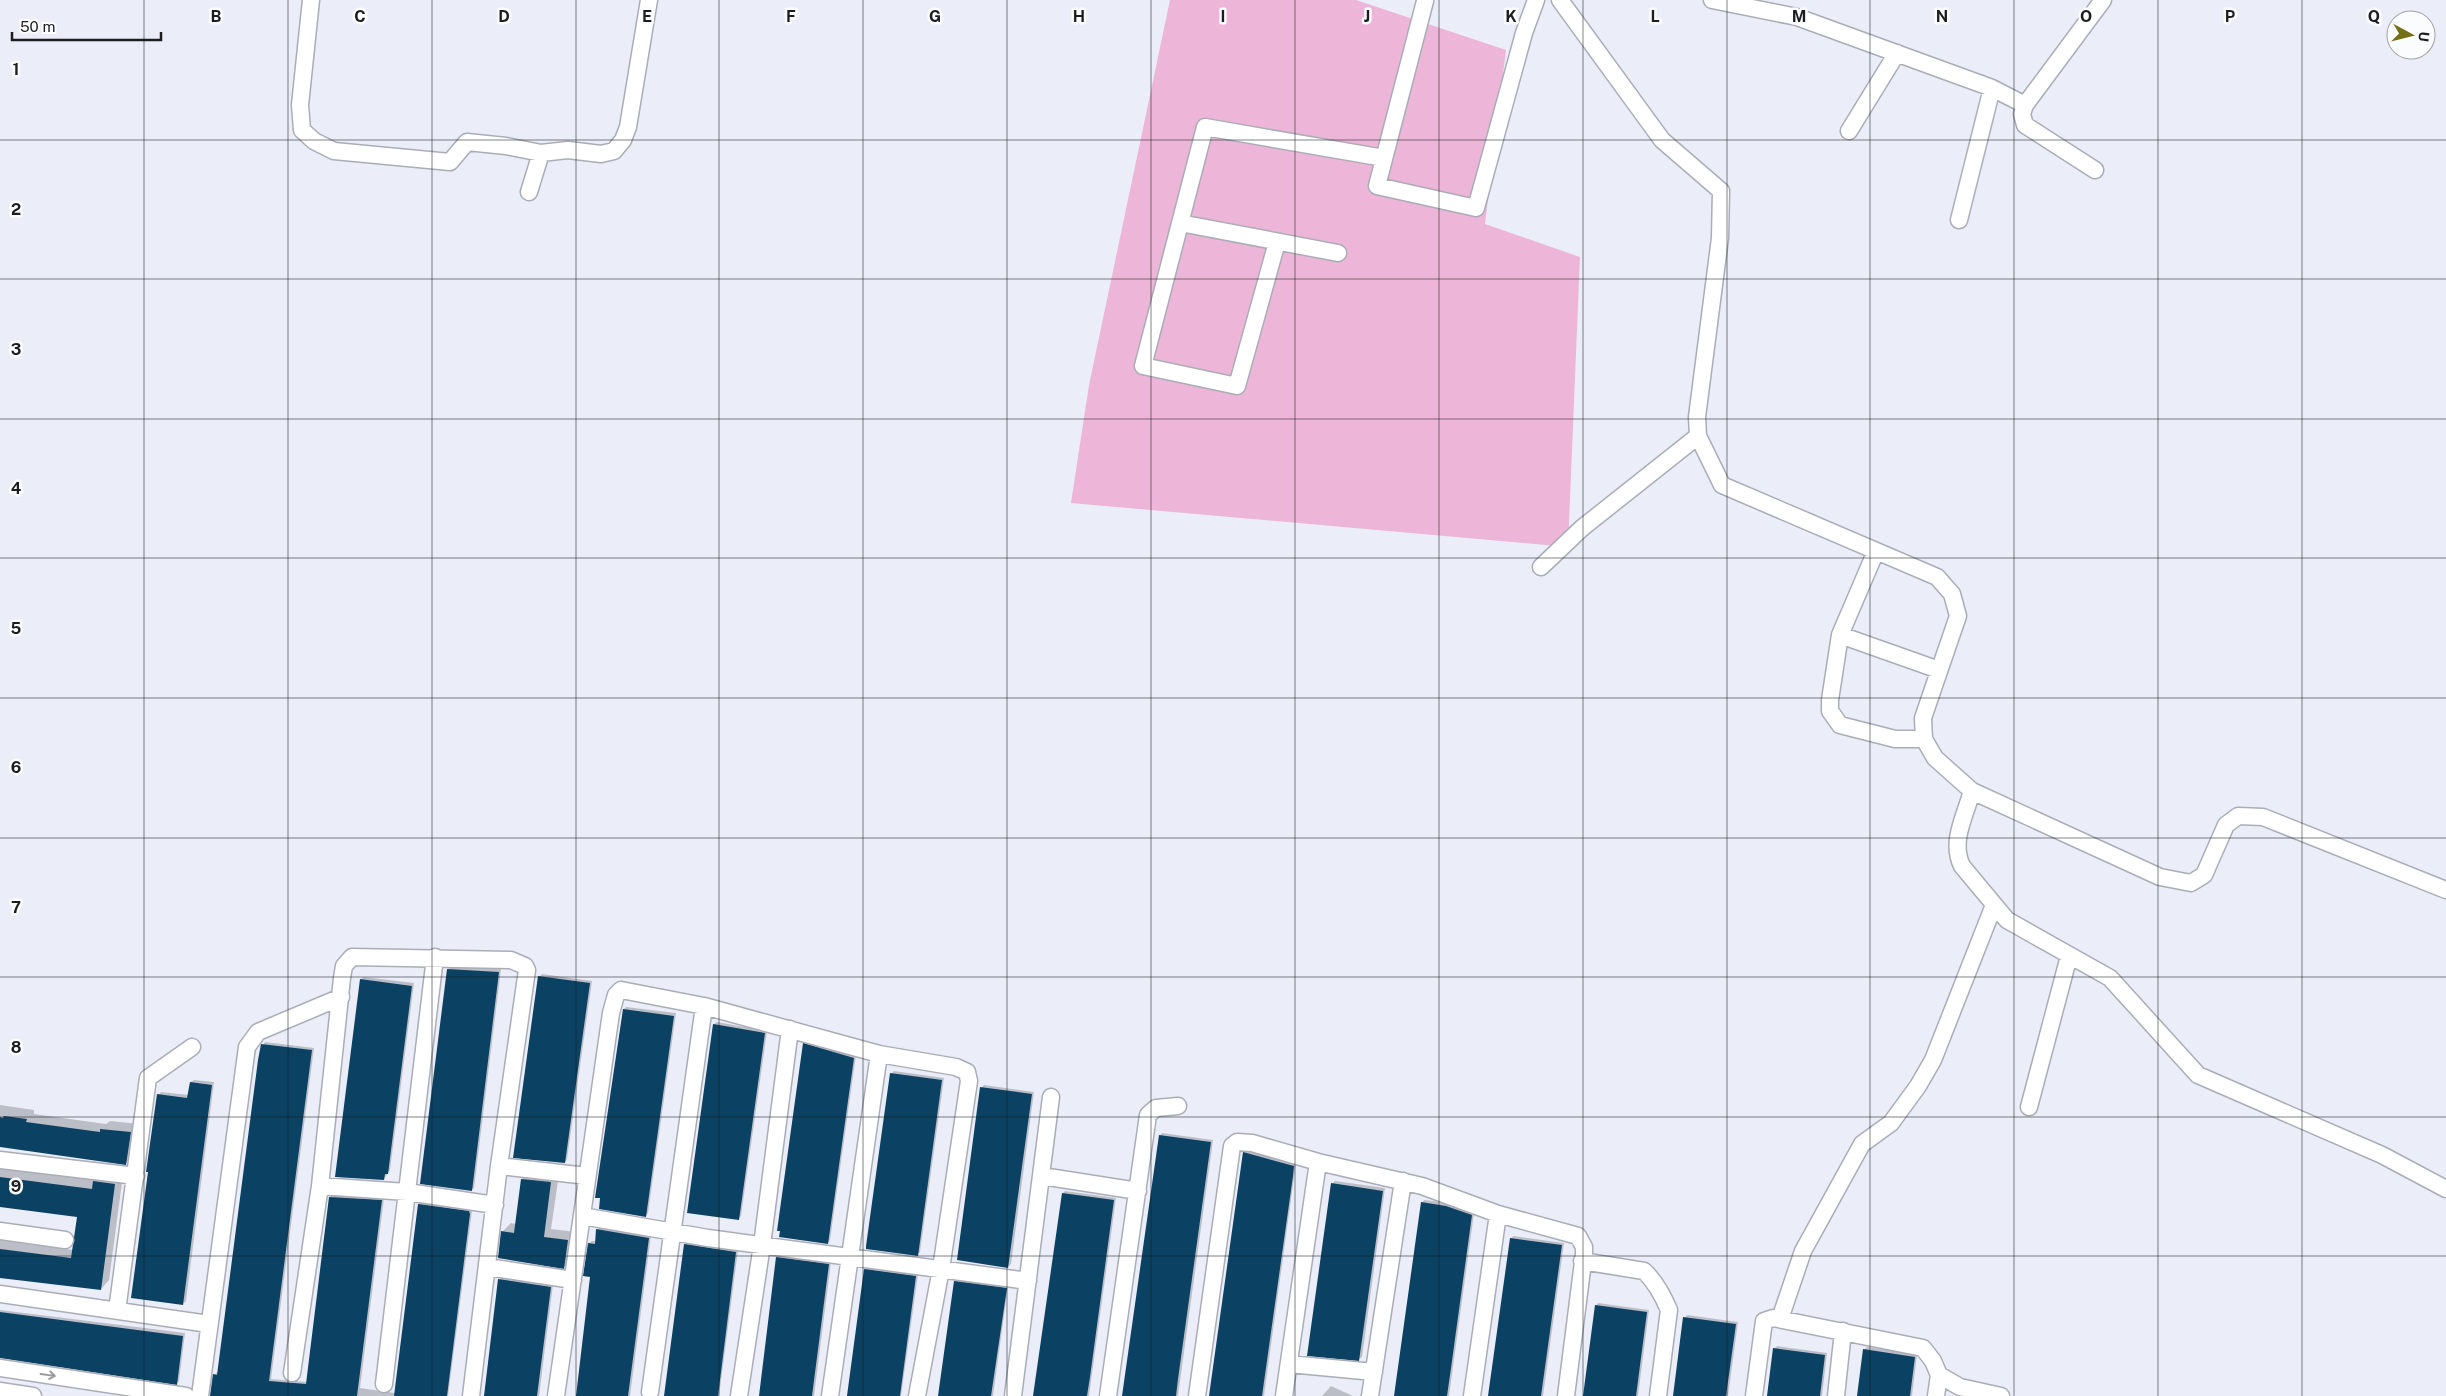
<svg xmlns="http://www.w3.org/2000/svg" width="2446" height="1396" viewBox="0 0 2446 1396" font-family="'Public Sans',sans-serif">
<rect width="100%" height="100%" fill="#ebeef9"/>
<path fill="#edb6d8" d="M 1170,0 L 1356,0 L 1506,50 L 1485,224 L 1580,257 L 1568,547 L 1071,503 L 1089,385 Z"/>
<path fill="#0003" d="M 451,967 L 501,969 L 474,1188 L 471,1190 L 448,969 Z
M 542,974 L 592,981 L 567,1159 L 565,1162 L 539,977 Z
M 364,977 L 414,983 L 390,1170 L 384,1179 L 361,979 Z
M 626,1007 L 676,1013 L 648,1213 L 645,1216 L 624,1009 Z
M 717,1022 L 767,1031 L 741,1216 L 739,1218 L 688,1211 L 714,1024 Z
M 806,1041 L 856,1055 L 830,1240 L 828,1243 L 804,1044 Z
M 265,1042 L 314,1048 L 271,1379 L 307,1382 L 330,1197 L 333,1195 L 384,1198 L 360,1388 L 395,1393 L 419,1204 L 422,1202 L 472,1211 L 448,1396 L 216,1396 L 214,1375 L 218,1372 L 263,1045 Z
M 894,1071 L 944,1078 L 920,1252 L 917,1255 L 891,1074 Z
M 194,1080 L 214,1082 L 186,1301 L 183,1304 L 159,1095 L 161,1092 L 189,1095 L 191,1082 Z
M 984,1085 L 1034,1092 L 1011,1264 L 1008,1267 L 982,1087 Z
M 0,1105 L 34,1110 L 34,1114 L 106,1124 L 110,1121 L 139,1124 L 134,1155 L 126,1163 L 0,1146 Z
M 1162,1133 L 1213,1140 L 1178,1396 L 1124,1396 L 1160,1136 Z
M 1247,1150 L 1296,1163 L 1264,1396 L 1210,1396 L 1244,1153 Z
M 0,1168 L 96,1180 L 103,1173 L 123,1175 L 109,1280 L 101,1289 L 0,1276 L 0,1240 L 74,1250 L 78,1216 L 0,1206 Z
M 531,1171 L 559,1174 L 551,1229 L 576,1232 L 572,1259 L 564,1267 L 502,1232 L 511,1223 L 516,1224 L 522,1179 Z
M 1335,1181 L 1385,1188 L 1362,1357 L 1359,1359 L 1332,1184 Z
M 1065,1191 L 1116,1198 L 1089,1396 L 1035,1396 L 1063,1193 Z
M 1424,1200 L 1449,1203 L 1474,1213 L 1449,1396 L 1395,1396 L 1422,1203 Z
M 600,1227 L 651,1235 L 630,1396 L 577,1396 L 592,1276 L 589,1243 L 592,1241 L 596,1241 L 598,1229 Z
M 1514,1236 L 1564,1243 L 1543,1396 L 1489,1396 L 1511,1238 Z
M 687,1242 L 738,1250 L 719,1396 L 666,1396 L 685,1244 Z
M 780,1255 L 831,1262 L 814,1396 L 760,1396 L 778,1258 Z
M 868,1267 L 918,1274 L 901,1396 L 848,1396 L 865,1270 Z
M 502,1277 L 553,1284 L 539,1396 L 485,1396 L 500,1279 Z
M 958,1279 L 1008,1286 L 993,1396 L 940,1396 L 955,1282 Z
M 1598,1303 L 1649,1310 L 1638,1396 L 1584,1396 L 1596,1306 Z
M 0,1310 L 185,1333 L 179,1381 L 177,1383 L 0,1357 Z
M 1687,1315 L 1738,1322 L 1728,1396 L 1674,1396 L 1685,1318 Z
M 1777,1346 L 1827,1353 L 1822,1396 L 1768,1396 L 1774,1349 Z
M 1867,1347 L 1917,1354 L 1912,1396 L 1858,1396 L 1864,1350 Z
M 1331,1386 L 1353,1396 L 1322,1396 Z"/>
<path fill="#0b4263" d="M 447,969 L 499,972 L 472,1191 L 420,1184 Z
M 538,976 L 590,983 L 565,1163 L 513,1158 Z
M 360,979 L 412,986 L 390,1158 L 388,1174 L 385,1174 L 384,1180 L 335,1177 Z
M 623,1009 L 674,1016 L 646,1217 L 599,1209 L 600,1198 L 595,1198 Z
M 713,1024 L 765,1033 L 739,1220 L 687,1213 Z
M 803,1043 L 854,1058 L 828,1244 L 779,1237 L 780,1231 L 777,1231 Z
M 261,1044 L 312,1050 L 269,1381 L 306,1384 L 329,1197 L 382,1200 L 357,1396 L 210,1396 L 213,1374 L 217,1375 L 258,1060 Z
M 890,1073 L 942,1080 L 918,1256 L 866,1249 L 866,1246 Z
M 190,1082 L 212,1085 L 183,1305 L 131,1298 L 148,1172 L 146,1172 L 157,1094 L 187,1098 Z
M 980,1087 L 1032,1094 L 1008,1268 L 957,1260 Z
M 4,1116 L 27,1119 L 26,1122 L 100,1132 L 100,1129 L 131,1132 L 126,1165 L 0,1147 L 0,1117 L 3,1118 Z
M 1159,1135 L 1211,1142 L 1178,1379 L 1176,1396 L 1122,1396 Z
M 1243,1152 L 1294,1166 L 1293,1176 L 1262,1396 L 1209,1396 Z
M 0,1177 L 92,1189 L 93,1181 L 115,1184 L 101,1290 L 0,1278 L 0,1249 L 71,1258 L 77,1217 L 0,1207 Z
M 521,1179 L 551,1182 L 544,1237 L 568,1240 L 564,1269 L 498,1258 L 501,1231 L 514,1233 Z
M 1331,1183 L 1383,1191 L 1359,1361 L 1307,1356 Z
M 1062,1193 L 1114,1200 L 1090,1377 L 1087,1396 L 1033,1396 Z
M 1421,1202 L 1446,1206 L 1472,1215 L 1451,1368 L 1447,1396 L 1394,1396 Z
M 418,1204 L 469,1211 L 470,1214 L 447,1396 L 394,1396 Z
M 596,1229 L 649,1238 L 628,1396 L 576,1396 L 590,1277 L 583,1276 L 588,1243 L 595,1244 Z
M 1510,1238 L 1562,1245 L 1541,1396 L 1488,1396 Z
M 684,1244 L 736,1252 L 718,1396 L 664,1396 Z
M 776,1257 L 829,1264 L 812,1396 L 759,1396 Z
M 864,1269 L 916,1276 L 900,1396 L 847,1396 Z
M 498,1279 L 551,1287 L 537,1396 L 484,1396 Z
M 954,1281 L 1007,1288 L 991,1396 L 938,1396 Z
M 1595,1305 L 1647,1312 L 1636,1396 L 1583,1396 Z
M 0,1312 L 183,1336 L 177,1385 L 0,1358 Z
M 1683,1317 L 1736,1324 L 1726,1396 L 1673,1396 Z
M 1773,1348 L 1825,1355 L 1820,1396 L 1767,1396 Z
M 1863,1349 L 1915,1357 L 1910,1396 L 1857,1396 Z"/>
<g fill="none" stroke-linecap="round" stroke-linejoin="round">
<g stroke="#aaadb7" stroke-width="19">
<path id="street" d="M 311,0 L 300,105 L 302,130 L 314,141 L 334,151 L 450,162 L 467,142 L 506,146 L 541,153 L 568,150 L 601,154 L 614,151 L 623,140 L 628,127 L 649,0
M 1560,0 L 1662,140 L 1721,191 L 1720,238 L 1697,417 L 1698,436 L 1722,485 L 1937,577 L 1952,594 L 1958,616 L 1923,718 L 1924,739 L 1935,758 L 1972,791 L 2160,877 L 2191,883 L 2204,875 L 2226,825 L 2238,816 L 2263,817 L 2446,890
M 1712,0 L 1797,17 L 1992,88 L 2025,105
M 1425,1 L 1377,186 L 1476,208 L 1524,33 L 1536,0
M 1849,131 L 1897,53
M 2095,170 L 2025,125 L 2022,114 L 2025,105 L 2103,0
M 529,192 L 541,153
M 1959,220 L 1992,88
M 1180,223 L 1338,253
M 1277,242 L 1237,386 L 1143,366 L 1205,127 L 1384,158
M 1876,551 L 1840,635 L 1830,700 L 1830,711 L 1840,725 L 1895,739 L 1924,739
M 1541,567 L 1582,528 L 1698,436
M 1840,635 L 1939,670
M 1972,791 C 1965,816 1950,842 1962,866 L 2007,920 L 2110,978 L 2198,1075 L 2382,1155 L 2446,1189
M 2029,1107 L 2069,956
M 0,1160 L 136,1176
M 499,1166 L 587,1176
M 1042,1176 L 1138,1191
M 320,1186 L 407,1192 L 495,1205
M 582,1216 L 708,1238 L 1028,1281
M 0,1231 L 65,1240
M 1582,1261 L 1644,1271 C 1655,1281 1663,1296 1669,1310 L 1658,1396
M 488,1267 L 573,1280
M 0,1294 L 209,1324
M 117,1311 L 148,1078 L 192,1047
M 1780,1319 L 1803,1251 L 1862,1144 L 1891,1123 L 1918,1086 L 1933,1060 L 1994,905
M 1289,1364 L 1374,1372
M 0,1368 L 186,1396
M 292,1373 L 320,1186 L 342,978 L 344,966 L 352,957 L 511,960 L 525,966 L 527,970 L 499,1166 L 471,1396
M 384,1384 L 435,957
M 0,1391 L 33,1396
M 650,1392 L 704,1006
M 200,1396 L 247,1047 L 258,1032 L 341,997
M 556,1396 L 611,1013 L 616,995 L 621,990 L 704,1006 L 879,1054 L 956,1067 L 967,1072 L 969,1081 L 941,1269 L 917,1396
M 739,1396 L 762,1245 L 790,1029
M 830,1396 L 879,1054
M 1013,1396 L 1051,1097
M 1108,1396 L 1148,1115 L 1156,1108 L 1178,1106
M 1197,1396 L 1232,1146 L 1237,1142 L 1252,1143 L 1318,1162 L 1422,1186 L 1498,1214 L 1578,1236 L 1584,1247 L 1584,1254 L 1566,1396
M 1284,1396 L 1318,1162
M 1370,1396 L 1403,1181
M 1472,1396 L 1498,1214
M 1754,1396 L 1764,1321 L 1773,1318 L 1923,1348 L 1933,1361 L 1939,1375 L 1960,1387 L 2001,1396
M 1836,1396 L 1843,1331
M 1936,1396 L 1939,1375"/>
</g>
<use href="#street" stroke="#fff" stroke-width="16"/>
</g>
<defs><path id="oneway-shaft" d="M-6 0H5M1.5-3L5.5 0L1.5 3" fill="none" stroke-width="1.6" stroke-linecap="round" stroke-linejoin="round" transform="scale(1.25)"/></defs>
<use stroke="#99999b" href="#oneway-shaft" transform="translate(48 1375) rotate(8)"/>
<path fill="none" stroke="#1c1d21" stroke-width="1" stroke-opacity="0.55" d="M 144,0 L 144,1396M 288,0 L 288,1396M 432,0 L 432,1396M 576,0 L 576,1396M 719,0 L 719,1396M 863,0 L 863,1396M 1007,0 L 1007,1396M 1151,0 L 1151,1396M 1295,0 L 1295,1396M 1439,0 L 1439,1396M 1583,0 L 1583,1396M 1727,0 L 1727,1396M 1870,0 L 1870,1396M 2014,0 L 2014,1396M 2158,0 L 2158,1396M 2302,0 L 2302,1396M 0,140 L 2446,140M 0,279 L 2446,279M 0,419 L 2446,419M 0,558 L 2446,558M 0,698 L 2446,698M 0,838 L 2446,838M 0,977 L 2446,977M 0,1117 L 2446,1117M 0,1256 L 2446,1256"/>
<g font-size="16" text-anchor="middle" font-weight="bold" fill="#1c1d21" stroke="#fbfcfe" stroke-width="5" stroke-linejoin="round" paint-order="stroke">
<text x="216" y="22">B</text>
<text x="360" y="22">C</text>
<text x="504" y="22">D</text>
<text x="647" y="22">E</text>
<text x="791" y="22">F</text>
<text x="935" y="22">G</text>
<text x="1079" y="22">H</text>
<text x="1223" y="22">I</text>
<text x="1367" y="22">J</text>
<text x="1511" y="22">K</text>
<text x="1655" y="22">L</text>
<text x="1799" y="22">M</text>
<text x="1942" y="22">N</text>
<text x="2086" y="22">O</text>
<text x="2230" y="22">P</text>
<text x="2374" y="22">Q</text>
<text x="16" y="75">1</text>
<text x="16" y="215">2</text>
<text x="16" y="355">3</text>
<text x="16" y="494">4</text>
<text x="16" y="634">5</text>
<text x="16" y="773">6</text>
<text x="16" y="913">7</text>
<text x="16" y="1053">8</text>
<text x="16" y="1192">9</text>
</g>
<g transform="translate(2411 35) rotate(97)"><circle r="24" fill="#fbfcfe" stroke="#a2a3a6"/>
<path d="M0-4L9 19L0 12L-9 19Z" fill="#727013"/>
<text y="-8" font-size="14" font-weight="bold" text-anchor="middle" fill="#1c1d21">U</text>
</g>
<path d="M12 32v8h149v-8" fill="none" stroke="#1c1d21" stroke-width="2.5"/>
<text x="20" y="32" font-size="15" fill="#1c1d21" stroke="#fbfcfe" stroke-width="4" paint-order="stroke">50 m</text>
</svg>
